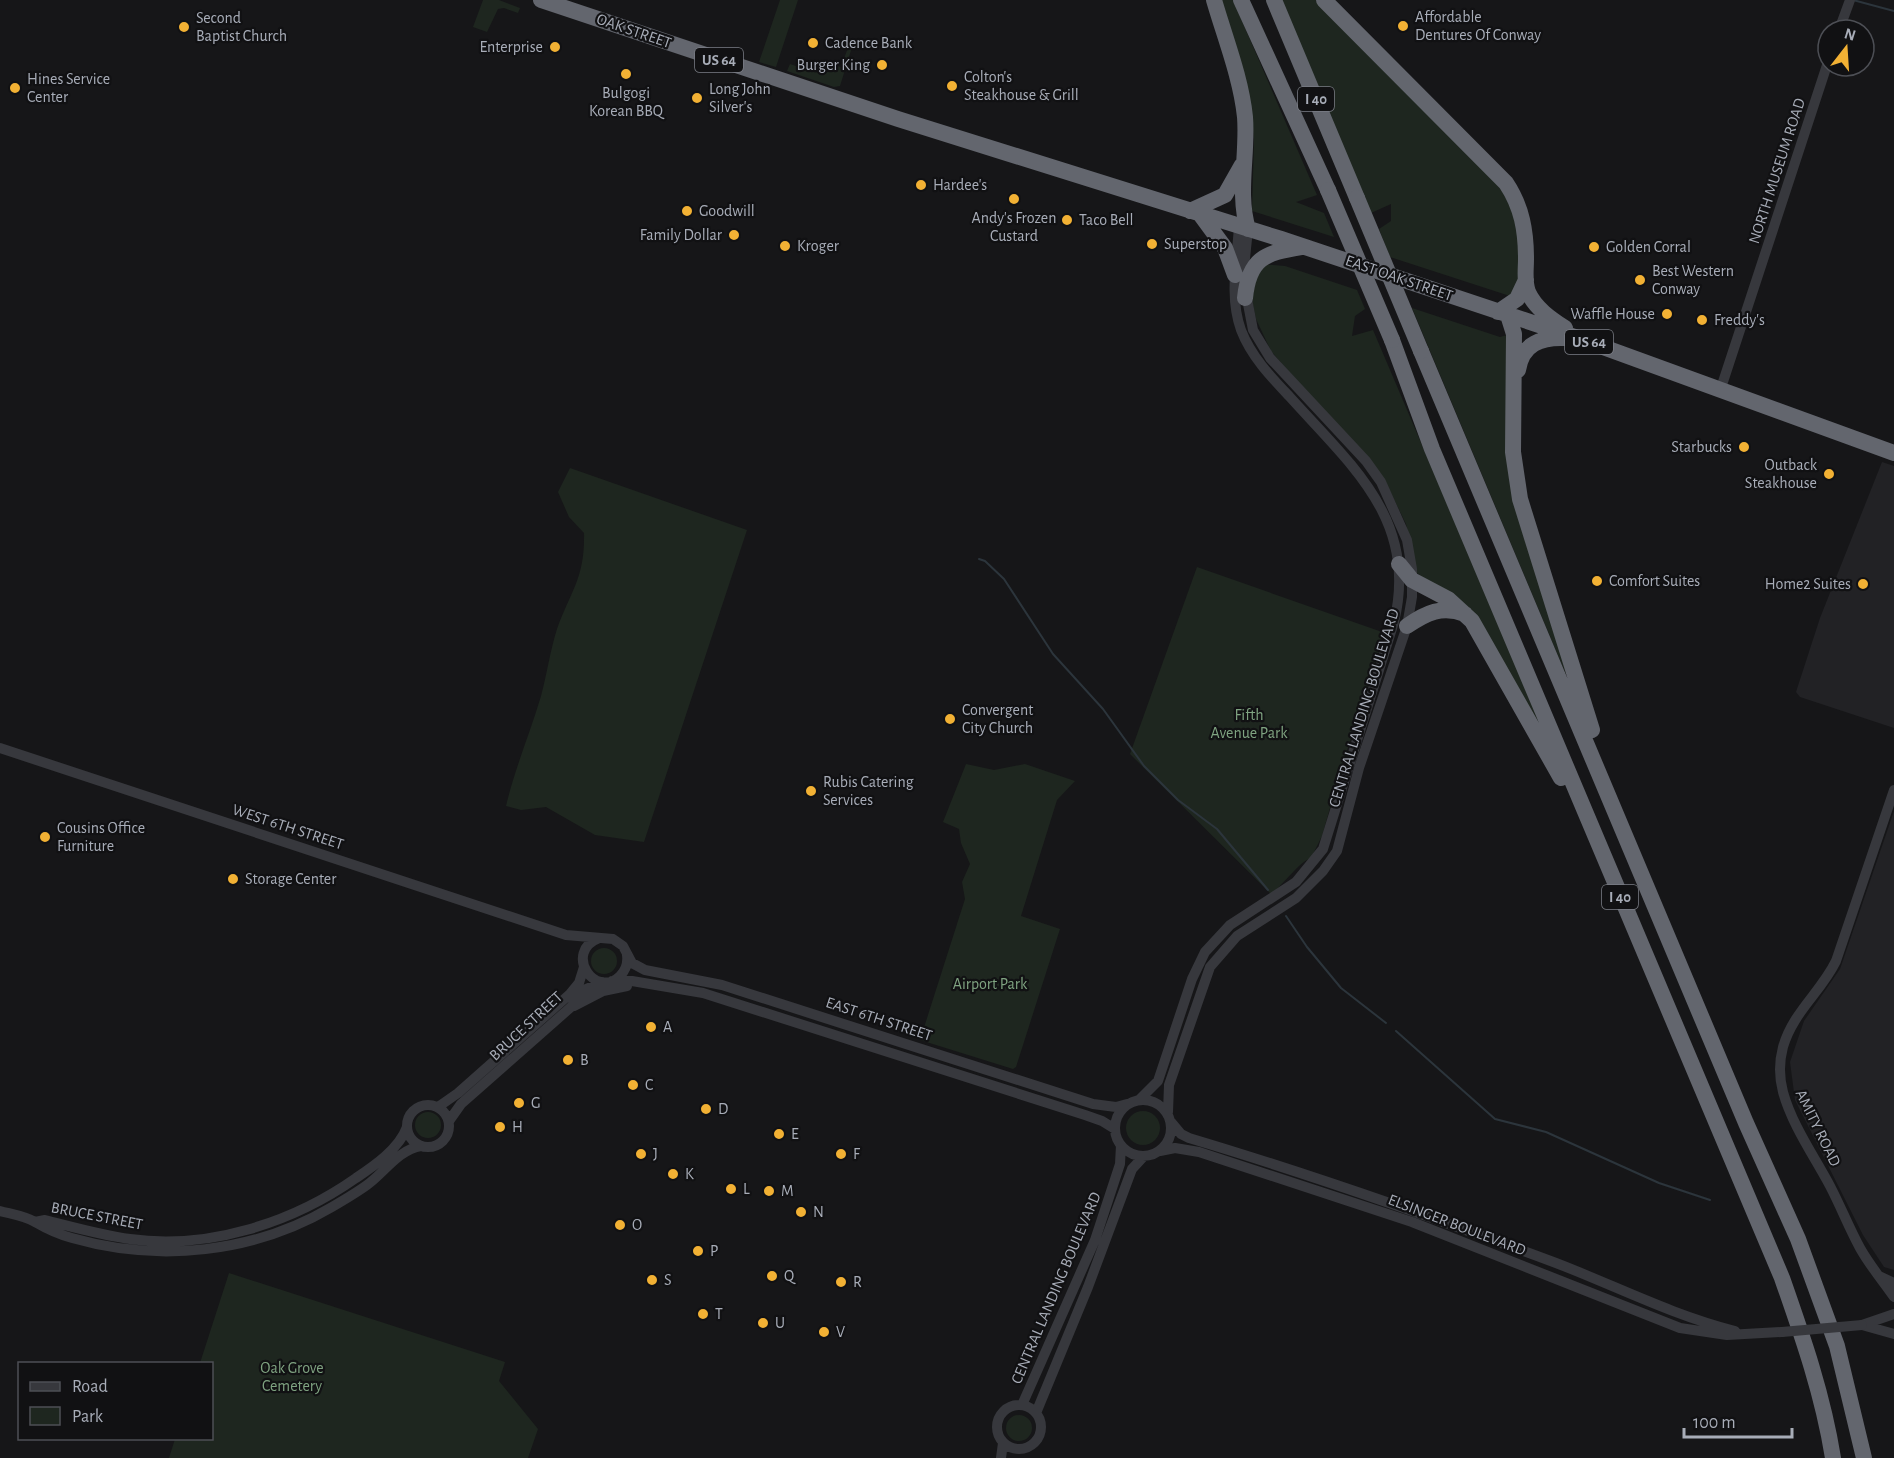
<svg xmlns="http://www.w3.org/2000/svg" width="1894" height="1458" viewBox="0 0 1894 1458" font-family="'Alegreya Sans',sans-serif">
<rect width="100%" height="100%" fill="#161618"/>
<path fill="#222225" d="M 1882,462 L 1894,466 L 1894,728 L 1800,697 L 1796,692 L 1820,618 Z
M 1894,811 L 1894,1270 L 1884,1267 L 1863,1235 L 1795,1100 L 1790,1062 L 1804,1021 L 1840,969 Z"/>
<path fill="#1e261f" d="M 483,0 L 499,0 L 520,8 L 518,13 L 504,8 L 498,9 L 487,32 L 473,27 Z
M 780,0 L 798,0 L 776,67 L 759,62 Z
M 1216,0 L 1233,0 L 1317,195 L 1296,202 L 1324,213 L 1334,237 L 1252,211 L 1254,141 L 1252,117 Z
M 1281,0 L 1316,0 L 1491,175 C 1525,220 1518,234 1518,288 L 1513,297 L 1390,257 L 1379,229 L 1391,221 L 1391,204 L 1371,213 Z
M 843,42 L 853,44 L 840,86 L 834,87 L 787,71 L 790,64 C 806,69 824,80 836,66 L 841,67 L 849,45 Z
M 1259,264 L 1285,266 L 1357,290 L 1365,309 L 1355,316 L 1352,336 L 1373,330 L 1554,755 L 1473,617 L 1417,573 L 1406,524 L 1388,487 L 1271,351 L 1256,319 L 1252,300 Z
M 1412,308 L 1500,337 L 1507,335 L 1506,431 L 1567,677 Z
M 570,468 L 747,530 L 644,842 L 595,835 L 546,807 L 521,810 L 506,806 C 515,768 530,733 541,696 C 547,674 550,651 557,629 C 571,590 585,578 584,533 L 569,517 L 558,492 Z
M 1197,567 L 1385,633 L 1341,769 L 1322,836 L 1311,858 C 1299,862 1283,885 1271,894 L 1130,754 Z
M 966,764 L 994,770 L 1025,764 L 1075,781 L 1057,800 L 1021,916 L 1060,929 L 1016,1067 L 1013,1069 L 920,1040 L 965,899 L 962,882 L 970,864 L 961,843 L 959,829 L 943,822 Z
M591 961a13 13 0 1 1 26 0a13 13 0 1 1-26 0Z
M1126 1128a17 17 0 1 1 34 0a17 17 0 1 1-34 0Z
M415 1125a13 13 0 1 1 26 0a13 13 0 1 1-26 0Z
M 229,1273 L 505,1362 L 499,1381 L 538,1429 L 528,1458 L 169,1458 L 175,1439 L 212,1438 L 212,1364 L 200,1363 Z
M1006 1428a13 13 0 1 1 26 0a13 13 0 1 1-26 0Z"/>
<g fill="none" stroke-linecap="round" stroke-linejoin="round">
<path stroke="#2c353c" stroke-width="2" d="M 1853,0 L 1894,11
M 979,559 L 985,561 L 1004,579 L 1053,654 L 1103,709 L 1144,766 L 1178,800 L 1217,829 L 1268,890
M 1286,916 L 1307,947 L 1341,988 L 1386,1023
M 1396,1031 L 1495,1119 L 1546,1132 L 1659,1183 L 1710,1200"/>
<path stroke="#37383d" stroke-width="10" d="M 1839,30 L 1850,0
M 1720,391 L 1828,62
M 0,748 L 566,935 L 613,939 L 623,946 L 632,963 L 645,970 L 722,985 L 1093,1104 L 1116,1107 L 1127,1104
M 1894,790 L 1836,961 C 1821,992 1793,1012 1783,1047 C 1779,1062 1779,1077 1783,1092 C 1792,1125 1814,1156 1830,1186 C 1841,1207 1849,1228 1860,1248 C 1870,1266 1883,1281 1894,1297
M 599,938 C 563,952 595,1000 620,976 C 626,970 628,963 627,955
M 612,981 L 632,981 L 703,993 L 1085,1115 L 1102,1121 L 1115,1129
M 574,1006 L 603,991 L 627,986
M 1140,1099 L 1158,1081 L 1192,979 L 1205,952 L 1230,925 L 1296,882 L 1323,849 L 1394,622 C 1419,520 1351,465 1289,396 C 1270,376 1251,356 1241,330 C 1229,297 1237,260 1239,226
M1115 1128a28 28 0 1 1 56 0a28 28 0 1 1-56 0Z
M407 1126a21 21 0 1 1 42 0a21 21 0 1 1-42 0Z
M 438,1107 L 458,1093 L 570,994 L 579,983 L 584,967
M 1168,1112 L 1169,1085 L 1210,967 L 1237,936 L 1296,898 L 1323,871 L 1337,851 L 1359,768 L 1407,626 L 1412,597 L 1412,569 L 1407,540 L 1381,482 L 1366,461 L 1270,358 L 1253,330 L 1243,278 L 1248,229
M 449,1121 L 461,1104 L 571,1007 L 586,989 L 602,982
M 1171,1122 L 1181,1134 L 1189,1138 C 1313,1175 1435,1218 1556,1263 C 1616,1286 1672,1315 1735,1331
M 1160,1151 L 1175,1148 L 1199,1152 L 1412,1222 L 1680,1328 L 1727,1335 L 1782,1332
M 0,1211 C 11,1214 25,1216 35,1222 C 47,1229 57,1234 72,1238 C 159,1263 254,1253 332,1207 C 344,1200 356,1193 367,1185 C 385,1172 398,1150 421,1146
M 35,1222 L 45,1220 C 73,1227 101,1235 130,1239 C 208,1250 292,1223 356,1178 C 374,1166 399,1149 407,1127
M 1879,1276 L 1894,1283
M 1862,1325 L 1894,1314
M 1862,1325 L 1894,1334
M997 1427a22 22 0 1 1 44 0a22 22 0 1 1-44 0Z
M 1022,1405 L 1095,1240 L 1120,1164 L 1121,1145
M 1036,1413 L 1088,1287 L 1132,1169 L 1144,1156
M 1001,1458 L 1003,1443"/>
<path stroke="#63666e" stroke-width="16" d="M 541,0 L 898,119 L 1281,239 L 1581,339 L 1894,453
M 1214,0 C 1225,38 1241,78 1245,117 C 1248,154 1237,194 1248,229
M 1241,0 L 1328,190
M 1274,0 L 1357,198
M 1324,0 L 1506,183 C 1522,207 1526,231 1526,259 C 1526,270 1524,282 1528,292 C 1535,308 1551,319 1565,328
M 1190,211 L 1225,195 L 1242,165
M 1200,214 L 1225,248 L 1235,275
M 1245,298 C 1249,258 1265,253 1301,247
M 1498,312 L 1517,299 L 1526,280
M 1508,315 L 1514,334 L 1513,452 L 1520,499 L 1592,730
M 1392,340 L 1432,449 L 1782,1278 C 1803,1338 1823,1395 1833,1458
M 1421,351 L 1746,1123 L 1798,1239 L 1837,1346 L 1864,1458
M 1518,370 C 1522,344 1541,337 1565,338
M 1399,564 L 1412,580 L 1448,599 L 1472,621 L 1561,778
M 1407,626 C 1426,613 1442,605 1465,614"/>
<path stroke="#37383d" stroke-width="10" d="M 1782,1332 L 1862,1325"/>
<path stroke="#63666e" stroke-width="16" d="M 1328,190 L 1392,340
M 1357,198 L 1421,351"/>
</g>
<g fill="#f2b134" stroke="#111113" stroke-width="2">
<circle cx="1403" cy="26" r="6"/>
<circle cx="184" cy="27" r="6"/>
<circle cx="813" cy="43" r="6"/>
<circle cx="555" cy="47" r="6"/>
<circle cx="882" cy="65" r="6"/>
<circle cx="626" cy="74" r="6"/>
<circle cx="952" cy="86" r="6"/>
<circle cx="15" cy="88" r="6"/>
<circle cx="697" cy="98" r="6"/>
<circle cx="921" cy="185" r="6"/>
<circle cx="1014" cy="199" r="6"/>
<circle cx="687" cy="211" r="6"/>
<circle cx="1067" cy="220" r="6"/>
<circle cx="734" cy="235" r="6"/>
<circle cx="1152" cy="244" r="6"/>
<circle cx="785" cy="246" r="6"/>
<circle cx="1594" cy="247" r="6"/>
<circle cx="1640" cy="280" r="6"/>
<circle cx="1667" cy="314" r="6"/>
<circle cx="1702" cy="320" r="6"/>
<circle cx="1744" cy="447" r="6"/>
<circle cx="1829" cy="474" r="6"/>
<circle cx="1597" cy="581" r="6"/>
<circle cx="1863" cy="584" r="6"/>
<circle cx="950" cy="719" r="6"/>
<circle cx="811" cy="791" r="6"/>
<circle cx="45" cy="837" r="6"/>
<circle cx="233" cy="879" r="6"/>
<circle cx="651" cy="1027" r="6"/>
<circle cx="568" cy="1060" r="6"/>
<circle cx="633" cy="1085" r="6"/>
<circle cx="519" cy="1103" r="6"/>
<circle cx="706" cy="1109" r="6"/>
<circle cx="500" cy="1127" r="6"/>
<circle cx="779" cy="1134" r="6"/>
<circle cx="641" cy="1154" r="6"/>
<circle cx="841" cy="1154" r="6"/>
<circle cx="673" cy="1174" r="6"/>
<circle cx="731" cy="1189" r="6"/>
<circle cx="769" cy="1191" r="6"/>
<circle cx="801" cy="1212" r="6"/>
<circle cx="620" cy="1225" r="6"/>
<circle cx="698" cy="1251" r="6"/>
<circle cx="772" cy="1276" r="6"/>
<circle cx="652" cy="1280" r="6"/>
<circle cx="841" cy="1282" r="6"/>
<circle cx="703" cy="1314" r="6"/>
<circle cx="763" cy="1323" r="6"/>
<circle cx="824" cy="1332" r="6"/>
</g>
<g text-anchor="middle" dominant-baseline="central" stroke-width="4.5" stroke-linejoin="round" paint-order="stroke">
<g fill="#111113" stroke="#7b7e86" stroke-width="1.5">
<rect x="695" y="48" width="48" height="24" rx="4.5"/>
<rect x="1298" y="87" width="36" height="24" rx="4.5"/>
<rect x="1565" y="330" width="48" height="24" rx="4.5"/>
<rect x="1602" y="885" width="36" height="24" rx="4.5"/>
</g>
<g font-size="15" font-weight="bold" fill="#a8adb8">
<text x="719" y="60">US 64</text>
<text x="1316" y="99">I 40</text>
<text x="1589" y="342">US 64</text>
<text x="1620" y="897">I 40</text>
</g>
<g font-size="16" fill="#a8adb8" stroke="#111113" text-anchor="start">
<text x="1415" y="17">Affordable<tspan x="1415" dy="18">Dentures Of Conway</tspan></text>
<text x="196" y="18">Second<tspan x="196" dy="18">Baptist Church</tspan></text>
<text x="825" y="43">Cadence Bank</text>
<text x="543" y="47" text-anchor="end">Enterprise</text>
<text x="870" y="65" text-anchor="end">Burger King</text>
<text x="964" y="77">Colton's<tspan x="964" dy="18">Steakhouse &amp; Grill</tspan></text>
<text x="27" y="79">Hines Service<tspan x="27" dy="18">Center</tspan></text>
<text x="709" y="89">Long John<tspan x="709" dy="18">Silver's</tspan></text>
<text x="626" y="93" text-anchor="middle">Bulgogi<tspan x="626" dy="18">Korean BBQ</tspan></text>
<text x="933" y="185">Hardee's</text>
<text x="699" y="211">Goodwill</text>
<text x="1014" y="218" text-anchor="middle">Andy's Frozen<tspan x="1014" dy="18">Custard</tspan></text>
<text x="1079" y="220">Taco Bell</text>
<text x="722" y="235" text-anchor="end">Family Dollar</text>
<text x="1164" y="244">Superstop</text>
<text x="797" y="246">Kroger</text>
<text x="1606" y="247">Golden Corral</text>
<text x="1652" y="271">Best Western<tspan x="1652" dy="18">Conway</tspan></text>
<text x="1655" y="314" text-anchor="end">Waffle House</text>
<text x="1714" y="320">Freddy's</text>
<text x="1732" y="447" text-anchor="end">Starbucks</text>
<text x="1817" y="465" text-anchor="end">Outback<tspan x="1817" dy="18">Steakhouse</tspan></text>
<text x="1609" y="581">Comfort Suites</text>
<text x="1851" y="584" text-anchor="end">Home2 Suites</text>
<text x="962" y="710">Convergent<tspan x="962" dy="18">City Church</tspan></text>
<text x="823" y="782">Rubis Catering<tspan x="823" dy="18">Services</tspan></text>
<text x="57" y="828">Cousins Office<tspan x="57" dy="18">Furniture</tspan></text>
<text x="245" y="879">Storage Center</text>
<text x="663" y="1027">A</text>
<text x="580" y="1060">B</text>
<text x="645" y="1085">C</text>
<text x="531" y="1103">G</text>
<text x="718" y="1109">D</text>
<text x="512" y="1127">H</text>
<text x="791" y="1134">E</text>
<text x="653" y="1154">J</text>
<text x="853" y="1154">F</text>
<text x="685" y="1174">K</text>
<text x="743" y="1189">L</text>
<text x="781" y="1191">M</text>
<text x="813" y="1212">N</text>
<text x="632" y="1225">O</text>
<text x="710" y="1251">P</text>
<text x="784" y="1276">Q</text>
<text x="664" y="1280">S</text>
<text x="853" y="1282">R</text>
<text x="715" y="1314">T</text>
<text x="775" y="1323">U</text>
<text x="836" y="1332">V</text>
</g>
<g font-size="16" fill="#a8adb8" stroke="#111113">
<text transform="translate(634 31) rotate(19)">OAK STREET</text>
<text transform="translate(1777 171) rotate(-72)">NORTH MUSEUM ROAD</text>
<text transform="translate(1399 278) rotate(19)">EAST OAK STREET</text>
<text transform="translate(1364 708) rotate(-73)">CENTRAL LANDING BOULEVARD</text>
<text transform="translate(288 827) rotate(18)">WEST 6TH STREET</text>
<text transform="translate(879 1019) rotate(18)">EAST 6TH STREET</text>
<text transform="translate(526 1026) rotate(-43)">BRUCE STREET</text>
<text transform="translate(1818 1128) rotate(64)">AMITY ROAD</text>
<text transform="translate(97 1216) rotate(11)">BRUCE STREET</text>
<text transform="translate(1457 1225) rotate(21)">ELSINGER BOULEVARD</text>
<text transform="translate(1056 1288) rotate(-67)">CENTRAL LANDING BOULEVARD</text>
</g>
<g font-size="16" fill="#7fa381" stroke="#111113">
<text x="1249" y="715">Fifth<tspan x="1249" dy="18">Avenue Park</tspan></text>
<text x="990" y="984">Airport Park</text>
<text x="292" y="1368">Oak Grove<tspan x="292" dy="18">Cemetery</tspan></text>
</g>
</g>
<rect x="18" y="1362" width="195" height="78" fill="#111113" stroke="#4d4f55" stroke-width="1.5"/>
<rect x="30" y="1382" width="30" height="9" fill="#37383d" stroke="#4d4f55" stroke-width="1.5"/>
<text x="72" y="1392" font-size="18" fill="#a8adb8">Road</text>
<rect x="30" y="1407" width="30" height="18" fill="#1e261f" stroke="#4d4f55" stroke-width="1.5"/>
<text x="72" y="1422" font-size="18" fill="#a8adb8">Park</text>
<g transform="translate(1846 48) rotate(17)"><circle r="28" fill="#111113" stroke="#4d4f55" stroke-width="1.5"/>
<path d="M0-4.5L10 22L0 15L-10 22Z" fill="#f2b134"/>
<text y="-9" font-size="16" font-weight="bold" text-anchor="middle" fill="#a8adb8">N</text>
</g>
<path d="M1684 1428v9h108v-9" fill="none" stroke="#a8adb8" stroke-width="3"/>
<text x="1693" y="1428" font-size="18" fill="#a8adb8" stroke="#111113" stroke-width="4.5" paint-order="stroke">100 m</text>
</svg>
